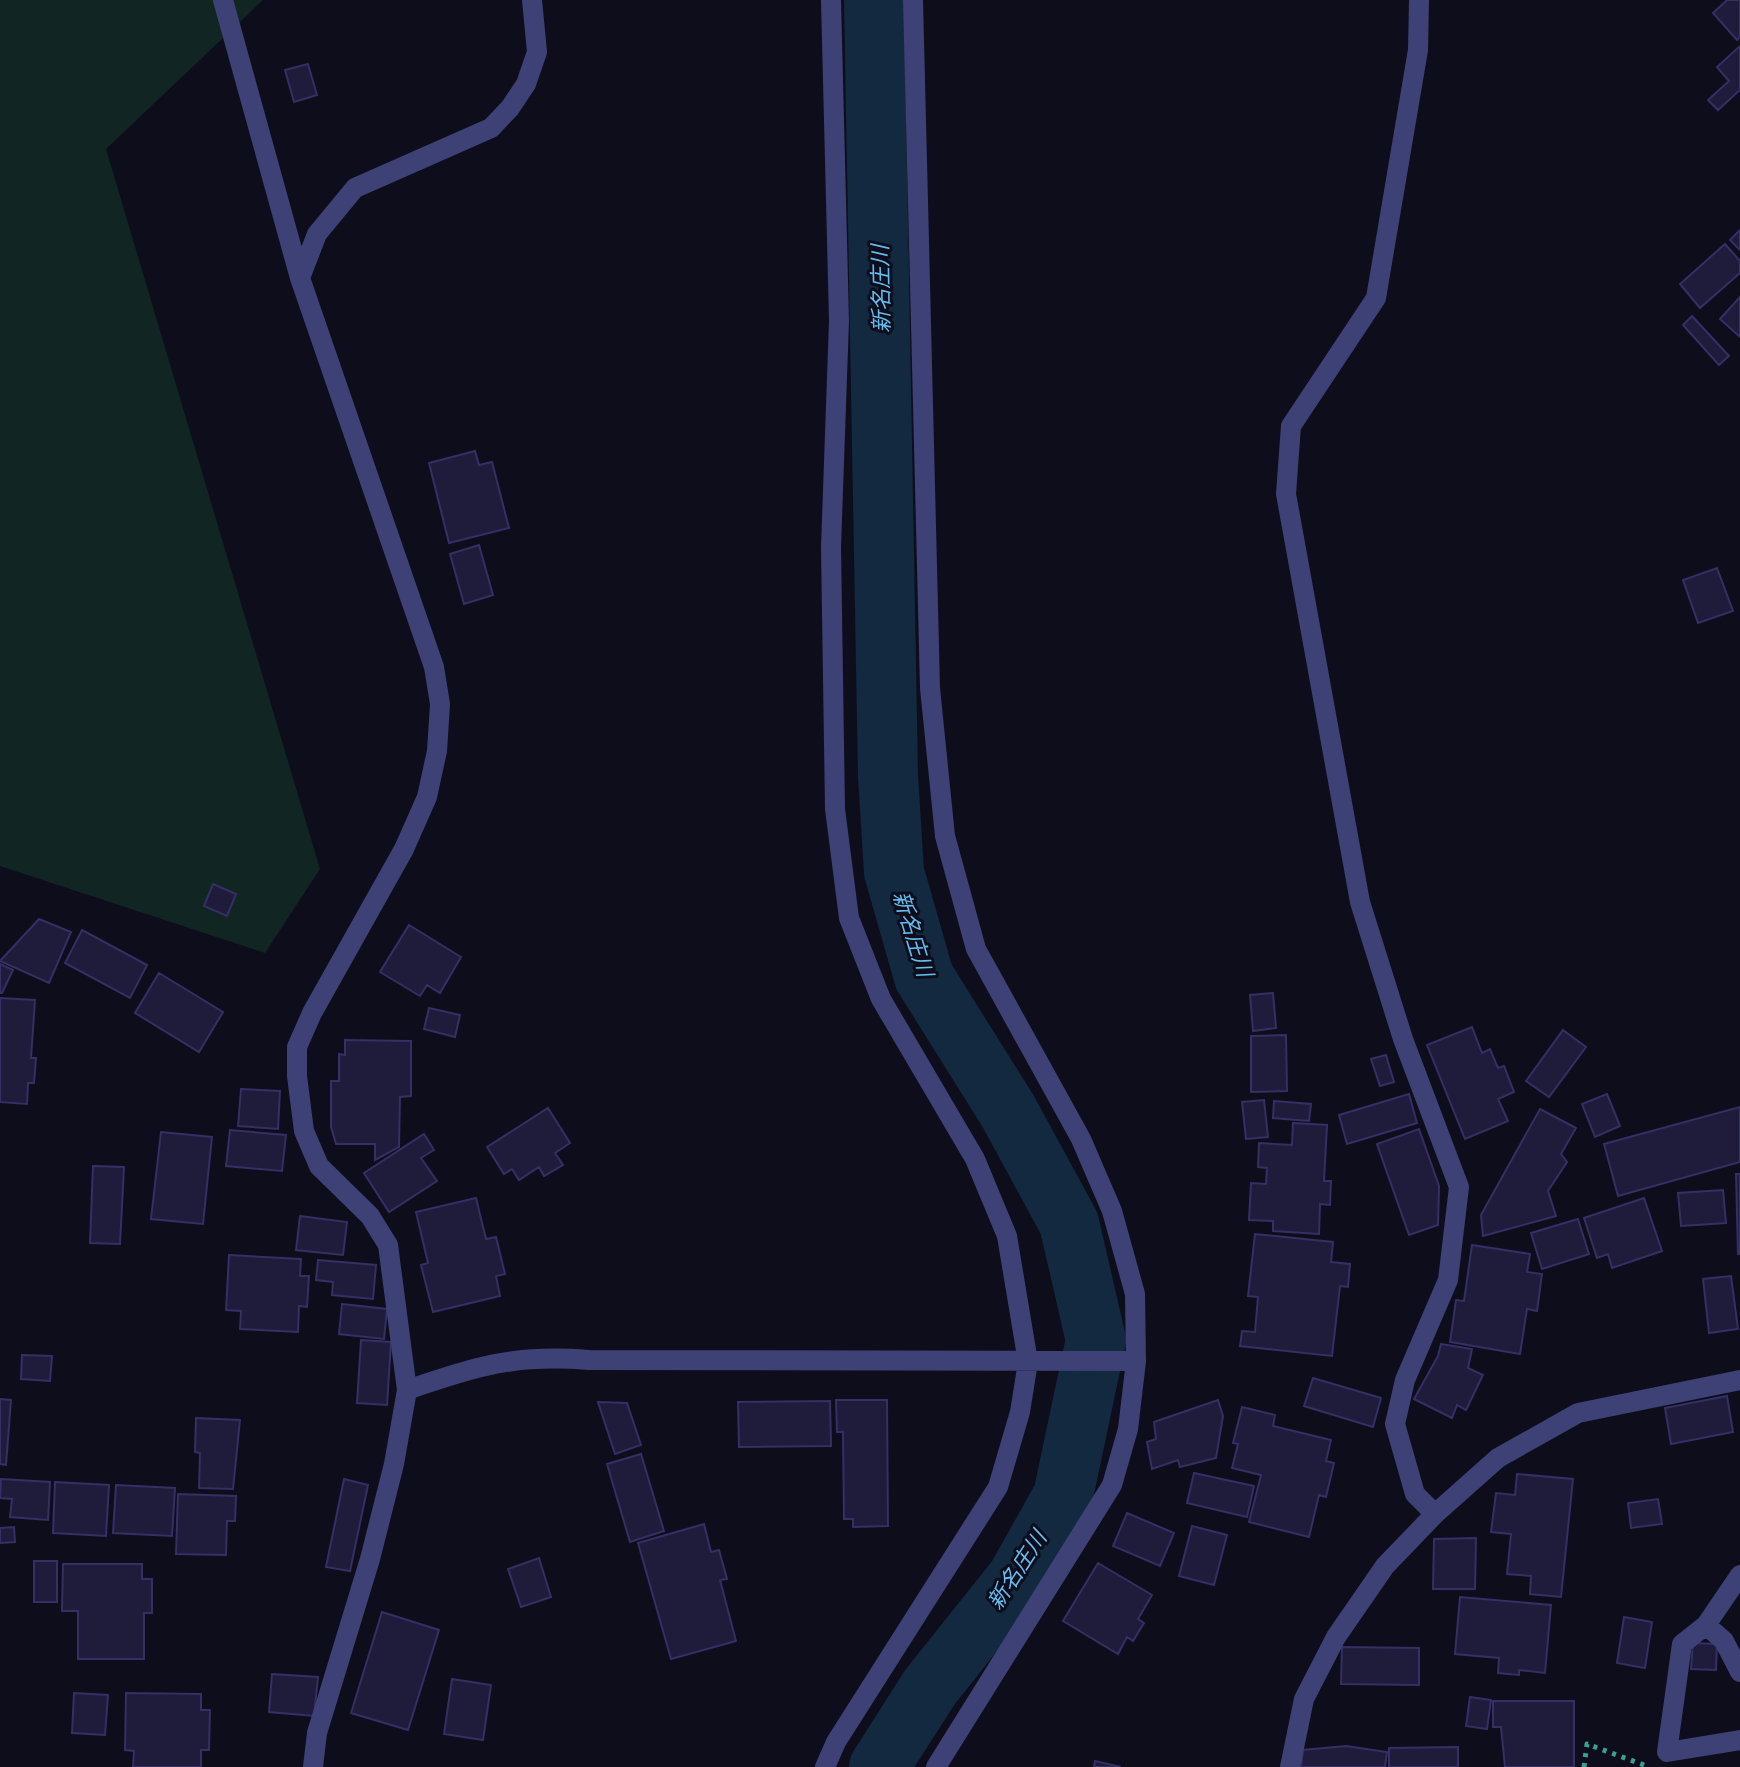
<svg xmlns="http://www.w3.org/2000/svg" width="1740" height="1767" viewBox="0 0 1740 1767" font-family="'DejaVu Sans','Noto Sans JP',sans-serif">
<rect width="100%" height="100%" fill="#0e0d1c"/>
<path fill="#112522" d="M 0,0 L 263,0 L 106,149 L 320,869 L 265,953 L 0,866 Z"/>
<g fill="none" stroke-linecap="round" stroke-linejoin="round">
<path stroke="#122940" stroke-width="60" d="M 874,0 L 888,776 L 894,872 L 924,977 L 1008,1111 L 1069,1223 L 1096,1340 L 1063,1496 L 1017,1578 L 930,1687 L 879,1767"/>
</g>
<path fill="#1e1b3b" stroke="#342f64" stroke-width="2" d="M 1727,0 L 1740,0 L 1740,37 L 1737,40 L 1713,13 Z
M 1740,46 L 1740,90 L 1718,110 L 1708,100 L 1729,81 L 1717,67 Z
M 308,64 L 317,95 L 294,102 L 285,70 Z
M 1740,230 L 1740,250 L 1730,240 Z
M 1725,244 L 1740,261 L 1740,273 L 1700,308 L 1680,284 Z
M 1740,297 L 1740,337 L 1720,319 Z
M 1692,316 L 1729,356 L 1719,365 L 1683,325 Z
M 475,451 L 479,465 L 492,462 L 509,528 L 449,543 L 429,463 Z
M 479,545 L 493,595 L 464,604 L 450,554 Z
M 1717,568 L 1733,611 L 1698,623 L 1683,580 Z
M 213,884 L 236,894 L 227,916 L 204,906 Z
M 39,919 L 71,932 L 49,983 L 0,961 Z
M 409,925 L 461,957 L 440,993 L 427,985 L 420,996 L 380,972 Z
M 82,930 L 147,965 L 130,998 L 65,963 Z
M 0,964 L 13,970 L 2,993 L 0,993 Z
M 159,973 L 223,1012 L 199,1052 L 135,1013 Z
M 1273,993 L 1276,1028 L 1253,1031 L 1250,995 Z
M 0,998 L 35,1000 L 31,1058 L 36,1058 L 34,1083 L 28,1083 L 27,1104 L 0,1102 Z
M 429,1008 L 460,1015 L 455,1037 L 424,1029 Z
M 1472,1027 L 1482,1053 L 1490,1049 L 1498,1068 L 1504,1066 L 1514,1092 L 1498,1099 L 1508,1121 L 1465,1139 L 1427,1045 Z
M 1563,1030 L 1586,1047 L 1549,1097 L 1526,1081 Z
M 1286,1035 L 1287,1091 L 1251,1092 L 1251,1036 Z
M 345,1040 L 411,1041 L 411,1096 L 400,1097 L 399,1147 L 375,1160 L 375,1144 L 336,1144 L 331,1127 L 331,1081 L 339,1081 L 339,1054 L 345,1055 Z
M 1386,1055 L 1394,1082 L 1380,1086 L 1371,1059 Z
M 241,1089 L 280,1091 L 278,1129 L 238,1126 Z
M 1409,1094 L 1417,1123 L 1347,1144 L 1339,1115 Z
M 1607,1094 L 1620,1126 L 1595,1137 L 1582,1104 Z
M 1264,1100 L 1268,1137 L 1246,1139 L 1242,1102 Z
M 1274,1101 L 1311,1104 L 1309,1121 L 1273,1118 Z
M 1740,1107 L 1740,1162 L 1618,1196 L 1604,1144 Z
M 548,1108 L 570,1143 L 555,1153 L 563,1165 L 544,1176 L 539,1167 L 519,1180 L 512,1169 L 504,1174 L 487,1147 Z
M 1540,1109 L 1576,1128 L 1561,1154 L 1567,1162 L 1548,1191 L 1556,1216 L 1483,1236 L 1481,1215 Z
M 1293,1123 L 1327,1125 L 1324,1181 L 1331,1181 L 1330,1205 L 1320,1204 L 1319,1234 L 1273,1231 L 1273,1221 L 1249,1220 L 1251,1183 L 1266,1184 L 1267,1168 L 1258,1167 L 1259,1143 L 1292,1145 Z
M 1419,1129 L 1439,1186 L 1438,1225 L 1409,1235 L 1377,1144 Z
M 230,1130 L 286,1135 L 282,1171 L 226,1166 Z
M 161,1132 L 212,1137 L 203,1224 L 151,1219 Z
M 424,1134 L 434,1150 L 421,1158 L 437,1181 L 389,1212 L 364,1173 Z
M 93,1166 L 124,1167 L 120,1244 L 90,1243 Z
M 1736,1174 L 1740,1174 L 1740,1254 L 1738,1254 Z
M 1723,1190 L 1726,1223 L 1681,1226 L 1678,1193 Z
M 476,1198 L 486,1239 L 496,1237 L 505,1274 L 496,1276 L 500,1296 L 433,1312 L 421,1265 L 428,1263 L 416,1212 Z
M 1644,1198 L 1662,1251 L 1612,1268 L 1608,1254 L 1597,1258 L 1584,1218 Z
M 300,1216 L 347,1222 L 343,1255 L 296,1250 Z
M 1578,1219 L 1589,1254 L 1542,1269 L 1531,1233 Z
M 1255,1234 L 1333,1242 L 1331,1262 L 1350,1264 L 1348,1287 L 1340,1286 L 1332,1356 L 1240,1346 L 1242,1331 L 1255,1332 L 1258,1297 L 1248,1296 Z
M 1472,1245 L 1530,1254 L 1527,1272 L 1542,1274 L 1537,1311 L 1527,1309 L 1520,1354 L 1450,1342 L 1456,1300 L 1464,1301 Z
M 229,1255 L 301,1259 L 300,1276 L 309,1276 L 307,1307 L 299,1306 L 298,1332 L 240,1329 L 241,1311 L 226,1310 Z
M 318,1260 L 376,1265 L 373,1299 L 332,1295 L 333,1282 L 316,1280 Z
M 1731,1276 L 1738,1329 L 1709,1333 L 1703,1279 Z
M 342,1304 L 387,1309 L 384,1339 L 339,1334 Z
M 361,1340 L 391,1342 L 387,1405 L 357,1403 Z
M 1441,1344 L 1472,1349 L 1468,1368 L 1483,1375 L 1466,1410 L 1457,1405 L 1452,1418 L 1414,1399 L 1438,1356 Z
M 22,1355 L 52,1356 L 50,1381 L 21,1379 Z
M 1313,1378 L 1381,1398 L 1373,1427 L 1304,1406 Z
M 1727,1396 L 1733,1432 L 1671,1444 L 1665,1408 Z
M 0,1399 L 11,1400 L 6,1465 L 0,1464 Z
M 836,1400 L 887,1400 L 888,1526 L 853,1527 L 853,1519 L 844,1519 L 843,1432 L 837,1432 Z
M 1218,1400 L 1223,1416 L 1216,1458 L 1180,1467 L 1178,1460 L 1152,1469 L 1147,1442 L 1156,1439 L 1154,1422 Z
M 830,1401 L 831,1446 L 739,1447 L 738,1402 Z
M 598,1402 L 627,1403 L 641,1445 L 615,1454 Z
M 1242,1407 L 1275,1415 L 1273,1426 L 1331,1440 L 1326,1461 L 1334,1463 L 1326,1497 L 1319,1495 L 1309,1537 L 1249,1522 L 1261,1475 L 1232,1468 L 1238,1444 L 1233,1443 Z
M 196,1418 L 240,1420 L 233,1489 L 199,1488 L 200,1453 L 195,1452 Z
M 641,1454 L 664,1531 L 630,1542 L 607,1464 Z
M 1194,1473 L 1254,1486 L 1247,1517 L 1187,1503 Z
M 1517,1474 L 1573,1479 L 1561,1597 L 1530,1594 L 1531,1576 L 1507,1574 L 1511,1534 L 1491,1532 L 1496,1493 L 1515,1495 Z
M 1,1479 L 50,1482 L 48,1520 L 10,1517 L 12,1499 L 0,1498 Z
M 344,1479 L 368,1485 L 350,1571 L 326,1567 Z
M 55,1482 L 109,1485 L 106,1536 L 53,1533 Z
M 116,1485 L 175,1488 L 172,1536 L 113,1533 Z
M 178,1494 L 236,1496 L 235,1521 L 227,1521 L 226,1555 L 176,1554 Z
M 1658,1499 L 1662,1524 L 1631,1528 L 1628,1503 Z
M 1127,1513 L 1174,1533 L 1160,1566 L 1113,1546 Z
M 704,1524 L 711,1552 L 719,1550 L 727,1579 L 720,1580 L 736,1641 L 671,1659 L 638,1543 Z
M 1192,1526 L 1227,1535 L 1214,1585 L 1179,1576 Z
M 14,1527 L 15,1542 L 0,1543 L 0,1528 Z
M 1476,1538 L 1475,1589 L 1433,1589 L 1434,1539 Z
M 539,1558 L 551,1597 L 521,1607 L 508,1569 Z
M 34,1561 L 57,1561 L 57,1602 L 34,1602 Z
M 1098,1563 L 1152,1595 L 1138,1619 L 1144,1623 L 1133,1641 L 1127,1637 L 1118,1654 L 1063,1621 Z
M 63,1564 L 142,1564 L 142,1579 L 152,1579 L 152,1613 L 144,1613 L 144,1659 L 78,1659 L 78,1611 L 62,1611 Z
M 1460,1597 L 1551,1605 L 1545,1673 L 1519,1670 L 1519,1675 L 1498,1673 L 1499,1658 L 1455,1654 Z
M 382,1612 L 439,1630 L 408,1730 L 351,1713 Z
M 1624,1617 L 1652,1622 L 1645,1668 L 1617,1663 Z
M 1693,1643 L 1717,1644 L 1716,1670 L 1691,1669 Z
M 1342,1647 L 1419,1648 L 1419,1685 L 1341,1684 Z
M 272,1674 L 318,1677 L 314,1716 L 269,1712 Z
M 452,1679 L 491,1685 L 483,1740 L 444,1734 Z
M 74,1693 L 108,1695 L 105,1735 L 72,1733 Z
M 126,1693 L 201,1694 L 201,1710 L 210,1710 L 209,1750 L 201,1750 L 201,1767 L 133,1767 L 134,1751 L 125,1750 Z
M 1470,1697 L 1491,1700 L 1487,1729 L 1466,1726 Z
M 1493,1701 L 1574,1701 L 1574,1767 L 1505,1767 L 1501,1727 L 1493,1727 Z
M 1346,1746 L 1387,1752 L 1385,1767 L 1301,1767 L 1303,1750 Z
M 1458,1747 L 1458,1767 L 1389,1767 L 1389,1748 Z
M 1095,1761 L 1121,1767 L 1094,1767 Z"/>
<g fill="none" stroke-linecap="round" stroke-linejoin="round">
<path stroke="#38a291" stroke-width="5" stroke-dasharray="4 6" stroke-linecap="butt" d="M 1584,1767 L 1587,1744 L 1644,1765"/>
<path stroke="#3d4176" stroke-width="20" d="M 223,0 L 300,278 L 434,667 L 440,704 L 437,751 L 427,797 L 404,849 L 312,1013 L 297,1047 L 297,1076 L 304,1131 L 319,1166 L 370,1216 L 388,1245 L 407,1390 L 394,1464 L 370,1559 L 317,1733 L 313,1767
M 913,0 L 930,688 L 945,836 L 976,949 L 1081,1139 L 1112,1211 L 1135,1294 L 1136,1361 L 1128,1429 L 1112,1485 L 936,1767
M 1419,0 L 1418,50 L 1376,298 L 1291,426 L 1286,494 L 1360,902 L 1403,1039 L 1459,1187 L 1448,1280 L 1405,1380 L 1395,1424 L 1415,1494 L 1435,1514
M 300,278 L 317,234 L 355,188 L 491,128 L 510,108 L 526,84 L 537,52 L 532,0
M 407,1390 C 476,1366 515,1354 589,1360 L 1136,1361
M 1740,1575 L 1706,1625 L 1682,1644 L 1667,1752 L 1740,1740
M 1706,1625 L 1724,1641 L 1740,1672
M 825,1767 L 836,1742 L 998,1487 L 1020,1412 L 1028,1362 L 1007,1236 L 975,1159 L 881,999 L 849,918 L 835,809 L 831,547 L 839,321 L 831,0
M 1290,1767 L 1304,1699 L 1336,1637 L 1385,1566 L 1435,1514 L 1498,1458 L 1578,1413 L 1740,1380"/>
</g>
<g text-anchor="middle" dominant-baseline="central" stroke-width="6" stroke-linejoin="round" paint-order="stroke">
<g font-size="22" font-style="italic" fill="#65bef0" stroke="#0e0d1c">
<text transform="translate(881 289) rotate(-91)">新名庄川</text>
<text transform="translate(913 934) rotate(73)">新名庄川</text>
<text transform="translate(1017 1570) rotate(-57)">新名庄川</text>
</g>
</g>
</svg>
